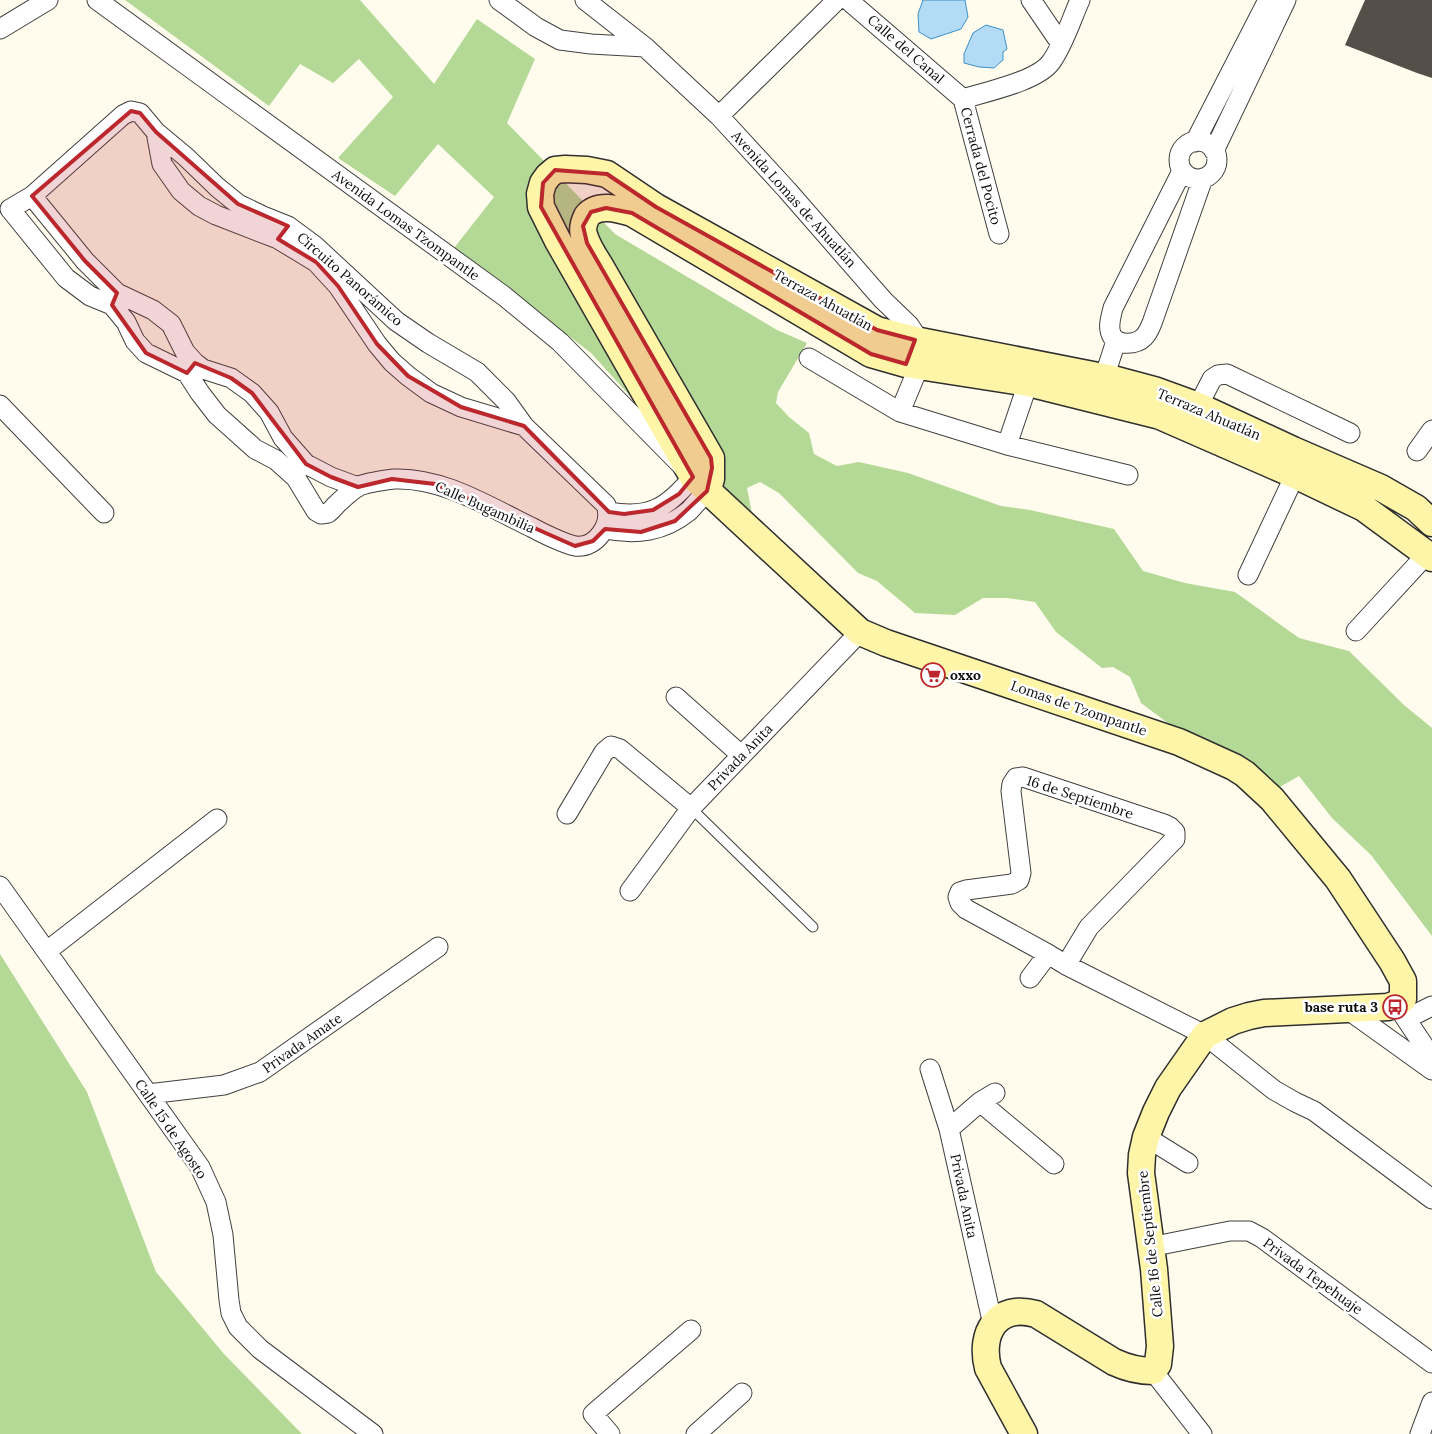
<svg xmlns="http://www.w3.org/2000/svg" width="1432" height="1434" viewBox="0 0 1432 1434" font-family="Lora,serif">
<rect width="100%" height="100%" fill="#fffced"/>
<path fill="#b4d997" d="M 125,0 L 360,0 L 434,84 L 477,19 L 535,59 L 507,123 L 615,234 L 777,330 L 807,343 L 778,392 L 776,403 L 789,417 L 809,433 L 814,454 L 837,466 L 859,462 L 908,473 L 1001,506 L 1030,510 L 1114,529 L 1143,571 L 1185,583 L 1235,592 L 1299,638 L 1349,651 L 1404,705 L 1432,728 L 1432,936 L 1371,855 L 1332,818 L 1299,776 L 1271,792 L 1189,739 L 1141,703 L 1130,677 L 1113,667 L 1102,668 L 1056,632 L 1035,602 L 1007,598 L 983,598 L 955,615 L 915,613 L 877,581 L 858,573 L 779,493 L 760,482 L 747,488 L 754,524 L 730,506 L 591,353 L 454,248 L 494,197 L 438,144 L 395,196 L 338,158 L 393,97 L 359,59 L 333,83 L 300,64 L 269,106 Z
M 0,954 L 87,1092 L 156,1272 L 224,1354 L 302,1434 L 0,1434 Z"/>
<path fill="#b3dbf5" stroke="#3b90cb" d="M 923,0 L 965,0 L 968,17 L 961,29 L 931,39 L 919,32 L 918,14 Z
M 986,25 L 1003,30 L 1007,49 L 1003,52 L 1003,60 L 994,68 L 979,67 L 964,63 L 964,54 L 973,33 Z"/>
<path fill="#554e49" d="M 1365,0 L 1432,0 L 1432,78 L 1417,73 L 1345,45 Z"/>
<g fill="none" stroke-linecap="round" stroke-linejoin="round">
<g stroke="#404040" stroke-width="11">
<path id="lane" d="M 691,808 L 813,927"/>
</g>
<g stroke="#404040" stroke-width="21">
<path id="street" d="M 97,0 L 504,296 L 560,342 L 693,477 C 667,508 650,519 609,512
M 499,0 L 536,27 L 560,40 L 591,44 L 645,47
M 585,0 L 645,47 L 719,116 L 787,190 L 883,300 L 909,325 L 915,334 L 915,340 L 912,347
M 848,0 L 963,99
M 1031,0 L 1061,44
M 0,29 L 48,0
M 963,99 C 985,92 1038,81 1051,62 C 1064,44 1071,20 1080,0
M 963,99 L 999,234
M 719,116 L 837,0
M1179 160a19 19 0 1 1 38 0a19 19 0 1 1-38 0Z
M 1195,142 L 1268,0
M 1214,151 L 1286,0
M 1182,171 L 1113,308 C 1111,317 1107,327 1112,336 C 1118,346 1136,345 1144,337 C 1147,334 1150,328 1152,323 L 1203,178
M 32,196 L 85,261 L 117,293 L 153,310 L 171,324 L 185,352 L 195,363 L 203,369 L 231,378 L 252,393 L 269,412 L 283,438 L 306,464 L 331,477 L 358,487
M 10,209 L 66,278 L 90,296 L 112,305 L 126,322 L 135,341 L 146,353 L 187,373 L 200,393 L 217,415 L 255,449 L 276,460 L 296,478 L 316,511 L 321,514 C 321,514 328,513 328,513 C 331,511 334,507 336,505 C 342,499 350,492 357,487 C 364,483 386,480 394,479 C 443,477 489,507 533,528 C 542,533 565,544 575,546 C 596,549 613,524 606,505 L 524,426 L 461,407 L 431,393 L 408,376 L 392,362 L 377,344 L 338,286 L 316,262 L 278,239 L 216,215 L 199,206 L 181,191 L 162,164 L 156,132
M 10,209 L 32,196 L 123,115 L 131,111 L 140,113 L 156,132 L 186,157 L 217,187 L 238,204 L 263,216 L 288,226 L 315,246 L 396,321 L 428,343 L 477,372 L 506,401 L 524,426
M 809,358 L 900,412 L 1007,445 L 1128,475
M 1104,378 L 1116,341
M 0,405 L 104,513
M 1198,406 L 1212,379 L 1218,375 L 1227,374 L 1350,433
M 900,412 L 924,354
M 1007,445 L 1028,383
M 1417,451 L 1432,430
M 605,529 C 636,535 663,532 689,511 C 695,505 701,497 707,491
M 1248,575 L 1295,475
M 1356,631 L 1427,554
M 676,697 L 741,755
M 567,814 L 604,752 L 611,746 L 620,749 L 691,808
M 0,886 L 200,1167 L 216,1202 L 223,1235 L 229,1300 L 231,1313 L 238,1327 L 260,1349 L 373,1434
M 630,891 L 691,808 L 860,632
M 47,951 L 217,819
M 1066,965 L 1089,927 L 1170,844 L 1175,839 L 1175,832 L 1170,827 L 1164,824 L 1023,777 L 1016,778 L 1012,784 L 1011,791 L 1021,873 L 1019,880 L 1012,884 L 966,890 L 960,892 L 958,897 L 960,903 L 966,909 L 1048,954 L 1066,965 L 1205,1035 L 1274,1090 L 1295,1102 L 1314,1111 L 1432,1199
M 1030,978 L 1048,954
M 1396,1004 L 1432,1058
M 1347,1009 L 1432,1070
M 1406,1019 L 1432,1006
M 930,1069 L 949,1129 L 993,1325
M 148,1094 L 224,1085 L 260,1072 L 438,947
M 980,1102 L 1054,1164
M 949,1129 L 980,1102 L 995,1093
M 1146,1137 L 1188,1163
M 1150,1247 L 1230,1231 L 1249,1231 L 1262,1238 L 1432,1363
M 1153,1371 L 1202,1434
M 610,1434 L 593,1414 L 691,1330
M 696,1434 L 742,1393
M 1420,1434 L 1432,1402"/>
</g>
<g stroke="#2f2f2f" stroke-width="29">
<path id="secondary" d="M 707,491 L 711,479 L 711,458 L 599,264 C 593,255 587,245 584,235 C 582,229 584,222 587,216 C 598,203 618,209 632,213 L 871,354 L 906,364 L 1028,383 L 1160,416 L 1295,475 L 1364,508 L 1432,558
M 1024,1434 L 988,1368 C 979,1333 997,1303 1036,1314 L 1114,1362 C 1127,1368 1138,1371 1153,1371 L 1158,1364 L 1160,1346 L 1154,1269 L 1141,1173 L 1142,1155 L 1146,1137 L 1156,1112 L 1168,1088 L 1205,1035 L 1233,1021 L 1249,1016 L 1264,1013 L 1388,1007 L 1396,1004 L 1403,999 L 1403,981 L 1392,961 L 1338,879 L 1272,799 L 1245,774 L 1234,767 L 1179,742 L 886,643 L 860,632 L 693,477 L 558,241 L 541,207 L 540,194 L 543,183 L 548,176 L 555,170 L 565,169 L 587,170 L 607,174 L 656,207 L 877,330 L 915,340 L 1113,379 L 1154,390 L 1198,406 L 1293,450 L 1381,488 L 1416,508 L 1432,523"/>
</g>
<use href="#lane" stroke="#fff" stroke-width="9"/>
<use href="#street" stroke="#fff" stroke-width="19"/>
<use href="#secondary" stroke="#fef5a9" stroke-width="26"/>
</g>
<path fill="#bb272c" fill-opacity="0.2" stroke="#bb272c" stroke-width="4" stroke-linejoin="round" d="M 131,111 L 140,113 L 156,132 L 238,204 L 288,226 L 278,239 L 316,262 L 338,286 L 377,344 L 408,376 L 461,407 L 524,426 L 609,512 L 624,514 L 653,510 L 679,494 L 693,477 L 541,207 L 543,183 L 555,170 L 607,174 L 656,207 L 877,330 L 915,340 L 906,364 L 871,354 L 632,213 L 606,208 L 591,212 L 583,226 L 587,243 L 711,458 L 712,468 L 707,491 L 675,521 L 641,532 L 605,529 L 593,541 L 575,546 L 435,484 L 392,479 L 358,487 L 331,477 L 306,464 L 252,393 L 231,378 L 195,363 L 187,373 L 146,353 L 112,305 L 117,293 L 85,261 L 32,196 Z"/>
<defs>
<g id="supermarket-ring" transform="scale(1.25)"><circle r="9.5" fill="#fff" stroke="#bb272c" stroke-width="1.5"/><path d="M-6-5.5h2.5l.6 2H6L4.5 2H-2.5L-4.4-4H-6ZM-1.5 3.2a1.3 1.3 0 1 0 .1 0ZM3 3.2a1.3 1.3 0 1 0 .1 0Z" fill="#bb272c"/></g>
<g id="bus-ring" transform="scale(1.25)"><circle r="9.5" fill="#fff" stroke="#bb272c" stroke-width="1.5"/><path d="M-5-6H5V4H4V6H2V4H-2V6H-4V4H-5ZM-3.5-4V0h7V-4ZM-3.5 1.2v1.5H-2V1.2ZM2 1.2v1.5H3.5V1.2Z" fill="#bb272c"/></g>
</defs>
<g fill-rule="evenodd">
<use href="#supermarket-ring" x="933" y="675"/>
<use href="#bus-ring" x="1395" y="1007"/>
</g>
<g text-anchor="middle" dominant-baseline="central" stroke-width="5" stroke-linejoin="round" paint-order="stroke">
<g font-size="14" fill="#0d0d0d" stroke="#fff">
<text transform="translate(906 49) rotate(41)">Calle del Canal</text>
<text transform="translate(981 166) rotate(75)">Cerrada del Pocito</text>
<text transform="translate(794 199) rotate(48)">Avenida Lomas de Ahuatlán</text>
<text transform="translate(406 225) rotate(36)">Avenida Lomas Tzompantle</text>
<text transform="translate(350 279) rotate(41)">Circuito Panorámico</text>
<text transform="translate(823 300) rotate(29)">Terraza Ahuatlán</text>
<text transform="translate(1209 414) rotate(23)">Terraza Ahuatlán</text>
<text transform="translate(485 507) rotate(24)">Calle Bugambilia</text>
<text transform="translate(1079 708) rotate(19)">Lomas de Tzompantle</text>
<text transform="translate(740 757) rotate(-46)">Privada Anita</text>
<text transform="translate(1080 797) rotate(18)">16 de Septiembre</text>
<text transform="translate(302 1043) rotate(-35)">Privada Amate</text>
<text transform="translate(171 1129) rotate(56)">Calle 15 de Agosto</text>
<text transform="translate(964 1196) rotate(78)">Privada Anita</text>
<text transform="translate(1150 1244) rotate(-96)">Calle 16 de Septiembre</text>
<text transform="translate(1313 1276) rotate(36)">Privada Tepehuaje</text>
</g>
<g font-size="14" font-weight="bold" fill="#0d0d0d" stroke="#fff" text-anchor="start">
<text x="950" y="675">oxxo</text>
<text x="1378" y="1007" text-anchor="end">base ruta 3</text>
</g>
</g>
</svg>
